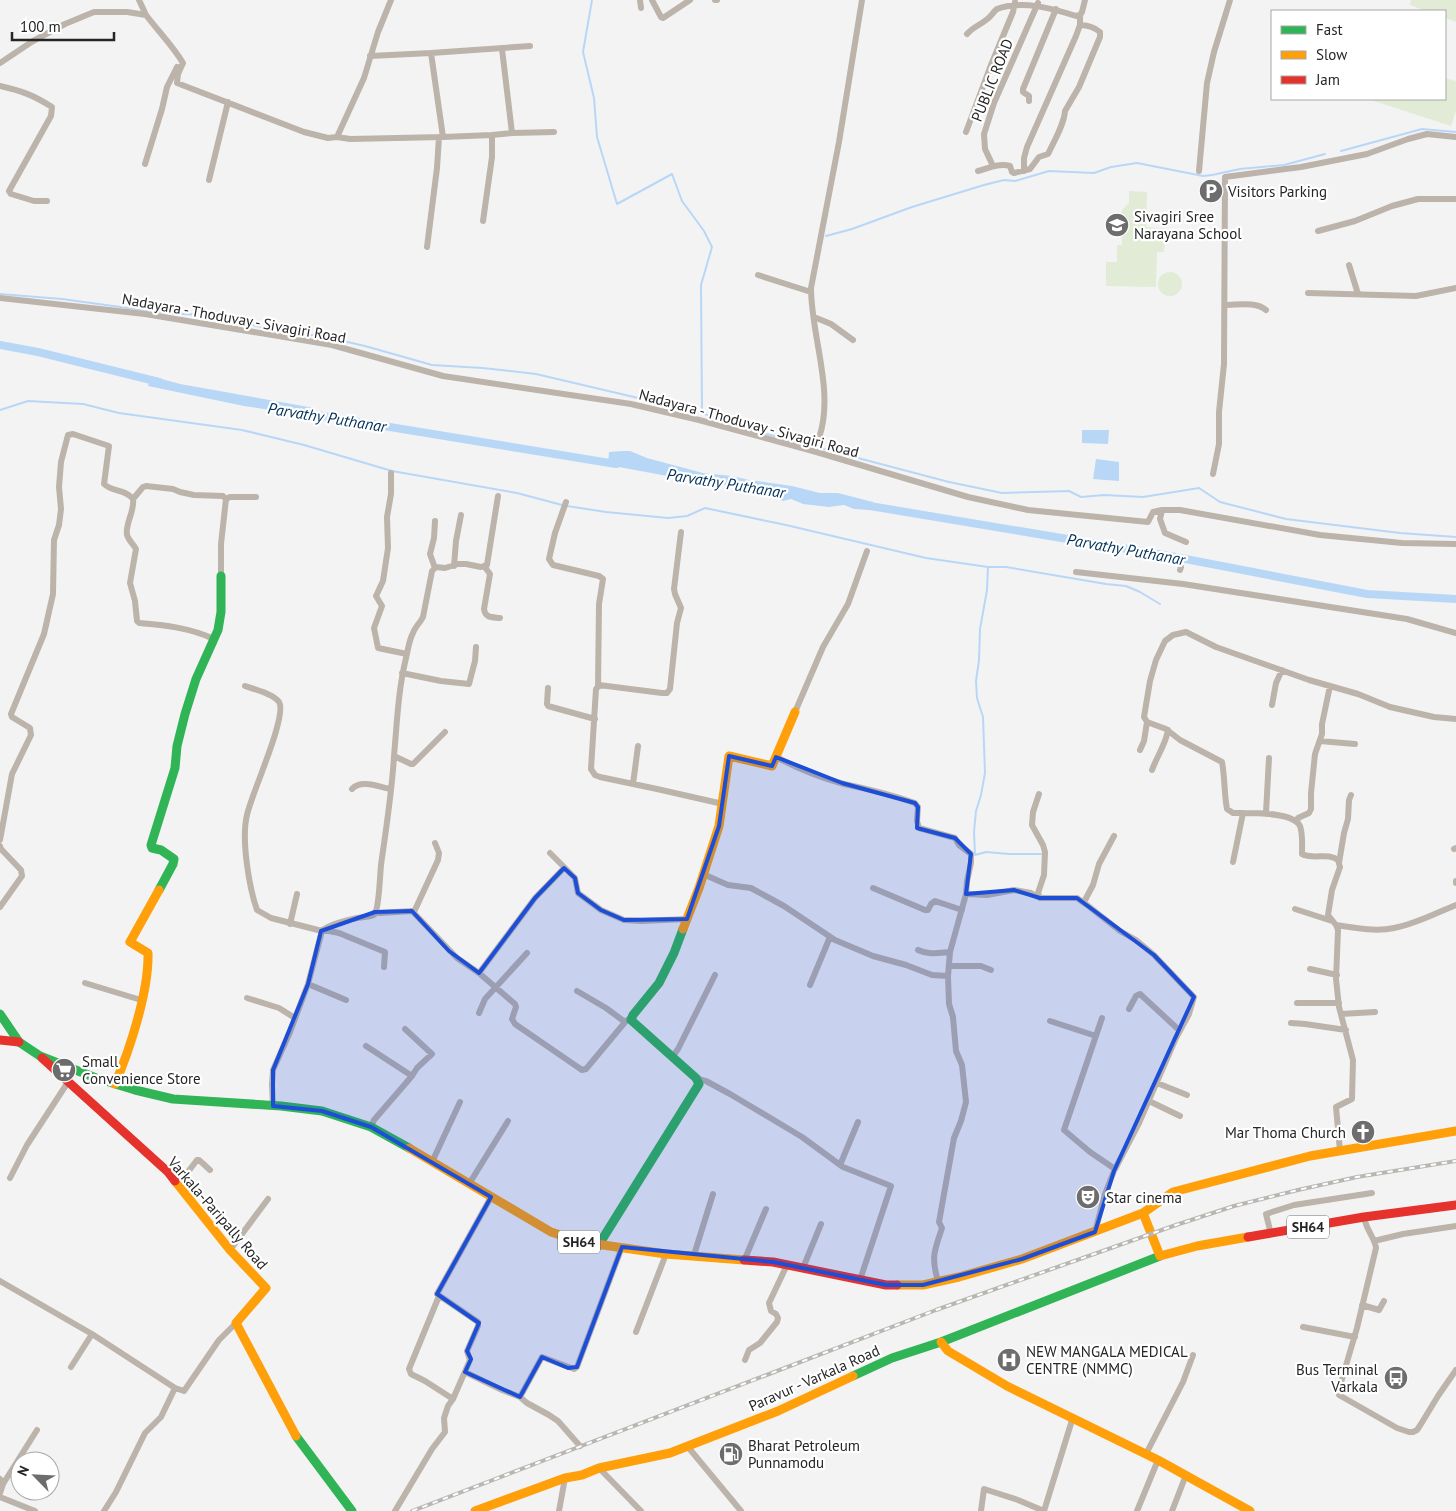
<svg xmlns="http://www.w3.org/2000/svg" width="1456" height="1511" viewBox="0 0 1456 1511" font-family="'PT Sans',sans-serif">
<rect width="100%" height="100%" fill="#f3f3f4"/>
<path fill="#e1ebd5" d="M 1411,0 L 1456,0 L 1456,22 L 1445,18 L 1445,11 L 1426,11 L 1410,5 Z
M 1445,78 L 1456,81 L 1456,111 L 1451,126 L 1374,101 L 1375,99 L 1445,99 Z
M 1129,191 L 1147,192 L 1146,227 L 1166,229 L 1164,252 L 1157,252 L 1156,287 L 1106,286 L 1106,262 L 1117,262 L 1117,245 L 1122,245 L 1122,210 L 1129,203 Z
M1158 284a12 12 0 1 1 24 0a12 12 0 1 1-24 0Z"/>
<path fill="#b8d7f7" d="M 151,376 L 180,384 L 314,408 L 312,416 L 244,406 L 148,386 Z
M 1082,430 L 1109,430 L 1108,444 L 1082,443 Z
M 622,451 L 630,451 L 647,458 L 703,473 L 732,476 L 749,480 L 792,486 L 820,493 L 838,493 L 873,502 L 872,509 L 870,510 L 854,509 L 844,505 L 829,507 L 803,504 L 791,499 L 783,501 L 770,496 L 763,496 L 754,492 L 731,486 L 720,484 L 701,485 L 689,480 L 608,465 L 609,452 Z
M 1096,459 L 1119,462 L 1119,481 L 1093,479 Z"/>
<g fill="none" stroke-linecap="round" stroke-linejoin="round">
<path stroke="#b8d7f7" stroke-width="2" d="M 592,0 L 583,52 L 594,98 L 597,137 L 617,204 L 672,174 L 682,201 L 704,231 L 712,247 L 701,285 L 702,413
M 1341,151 L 1422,129 L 1456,132
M 826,236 L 852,229 L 912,207 L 984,185 L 1004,180 L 1015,181 L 1049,171 L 1094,173 L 1111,167 L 1137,163 L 1203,176 L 1212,175 L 1240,169 L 1284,165 L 1325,154
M 0,294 L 62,299 L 164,313 L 204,315 L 300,335 L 317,335 L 365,346 L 432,365 L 483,368 L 536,374 L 702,413 L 740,427 L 949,482 L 1002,493 L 1069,491 L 1081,497 L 1104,495 L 1143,497 L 1199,488 L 1220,502 L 1286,519 L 1400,533 L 1456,537
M 0,410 L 28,401 L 83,404 L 119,413 L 242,430 L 304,445 L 392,471 L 517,493 L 562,505
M 567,506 L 606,512 L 668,518 L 687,516 L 705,508 L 786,525 L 926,558 L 988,567 L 987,590 L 980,629 L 979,660 L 976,681 L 977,698 L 983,717 L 985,773 L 981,795 L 976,811 L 974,832 L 975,855 L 986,852 L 1009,854 L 1041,854
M 988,567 L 1006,567 L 1106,584 L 1126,586 L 1140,592 L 1160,604"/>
<path stroke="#b8d7f7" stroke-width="8" d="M 0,345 L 38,352 L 159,382
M 304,413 L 616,464
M 864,505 L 1175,557 L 1367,594 L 1456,599"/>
<path stroke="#bcb3aa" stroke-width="6" d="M 139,0 L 146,15
M 640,0 L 641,8
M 652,0 L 661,17 L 663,18 L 690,0
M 715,0 L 717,0
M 1080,15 L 1082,12 L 1085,0
M 967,34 C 973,27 980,25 986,20 C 991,17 993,12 997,9 C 1022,0 1051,8 1076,16 L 1080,15
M 431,53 L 530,46
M 0,63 L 33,41 L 65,24 L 94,12 L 127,12 L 146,15 C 158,31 173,46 183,63 L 178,74 L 177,83 L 304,132 L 328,138 L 337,137 L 364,78 L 378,32 L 391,0
M 0,86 C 22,91 33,95 52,107 L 51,116 L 9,191 L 11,194 L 34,201 L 47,201
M 1029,101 L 1029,96 L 1023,92 L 1023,89 L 1056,9
M 966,132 L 991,65 L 1013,12 L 1015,2
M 512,133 L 554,132
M 492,135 L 512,133 L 502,49
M 337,137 L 350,139 L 443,137 L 431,53 L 370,56
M 443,137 L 492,135 L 492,157 L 483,221
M 145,164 L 162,109 L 167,87 L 177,67
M 993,166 L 985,149 L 984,134 L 994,103 L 1038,3
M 978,171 C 989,168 999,163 1010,166 L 1012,172 L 1014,173 L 1030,169 L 1039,157 L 1048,154 C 1054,141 1064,125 1065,111 L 1079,87 L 1100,37 L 1100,32 C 1095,28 1087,25 1080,25
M 1024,171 L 1024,158 L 1027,147 L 1076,36 L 1080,25 L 1080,15
M 1199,171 L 1207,83 L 1214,52 L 1230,0
M 209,180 L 228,102
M 1318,231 L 1355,221 L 1392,206 L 1418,199 L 1456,199
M 427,247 L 437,168 L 439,137
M 1349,265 L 1358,294
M 758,275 L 811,292
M 1308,293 L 1416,296 L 1456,288
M 0,298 L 145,314 L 332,345 L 443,376 L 631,404 L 699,420 L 813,451 L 968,497 L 1028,510 L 1148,522 L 1153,512 L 1162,510 L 1180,510 L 1320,535 L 1402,543 L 1456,544
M 1225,305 C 1238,305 1256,301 1266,310
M 814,317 L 831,324 L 853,340
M 819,438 C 835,392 811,336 811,288 L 839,142 L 862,0
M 391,473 L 391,494 L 387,517 L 388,548 L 383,581 L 376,596 L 382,606 L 374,628 L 378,648 L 407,654
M 1213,474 L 1219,444 L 1219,412 L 1224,364 L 1225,177 L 1301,167 L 1367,154 L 1408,139 L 1427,134 L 1456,137
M 133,499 L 143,487 L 146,486 L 173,489 L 180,492 L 194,495 L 223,496 L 226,499
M 566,502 L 555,533 L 549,559 L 553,565 L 599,576 L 603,579 L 599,604 L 598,687
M 1162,510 L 1160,519 L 1165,533 L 1186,542
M 681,532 L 674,589 L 675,594 L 681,608 L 677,623 L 670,689 L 667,693 L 662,693 L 599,685 L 596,689 L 591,769 L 595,775 L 600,777 L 657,789 L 723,804
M 454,566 L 456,541 L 461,515
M 484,566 L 490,574 L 484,609 C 485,618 492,617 500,618
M 435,568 L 430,554 L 434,538 L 435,521
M 1180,570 L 1181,567
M 1076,572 L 1183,584 L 1407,619 L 1456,633
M 221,576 L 221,544 L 226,499 L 230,497 L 256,497
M 402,673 L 441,681 L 469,684 L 475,661 L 476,647
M 245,686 C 254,689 274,694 279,702 C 288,715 251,795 247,815 C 241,839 249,887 257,910 L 271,918 L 322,931 L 308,984 L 290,1032 L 273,1070 L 272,1085 L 273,1106
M 548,688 L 547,704 L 548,706 L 595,719
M 1272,705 L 1276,683 L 1282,670
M 795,712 L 823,647 L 848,604 L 867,551
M 1320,741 L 1355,744
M 1140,750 L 1144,741 L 1147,722
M 394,756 L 411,764 L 413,764 L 445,732
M 776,757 C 797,768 821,778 844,784 C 868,789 892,795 915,803 L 918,807 L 917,821 L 919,828 L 955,838 L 959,845 L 971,854 L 971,863 L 967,881 L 966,894 L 950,952 L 948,976 L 949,1004 L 953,1017 L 956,1051 L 962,1065 L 966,1102 L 961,1121 L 954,1138 L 939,1222 L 942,1228 C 934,1251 931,1258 938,1281
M 1152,770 C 1157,756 1166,744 1168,730
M 633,784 L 638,746
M 352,789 C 361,779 379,787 391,789
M 1039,794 L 1033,812 L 1032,825 L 1043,845 L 1045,852 L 1044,875 L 1038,893 L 1040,898
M 1266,813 L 1269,758
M 1297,822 L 1298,818 L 1309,813 L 1311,809 L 1311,793 L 1315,754 L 1322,734 L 1322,724 L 1330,686
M 0,840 L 12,774 L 31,735 L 30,728 L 12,717 L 11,714 L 44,634 L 53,594 L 54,540 L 59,525 L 61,509 L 59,487 L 61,462 L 68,435 L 73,434 L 109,446 L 104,484 C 112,492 125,489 133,499 C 135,511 125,523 127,535 C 129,541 134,545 136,549 L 130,583 L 135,601 L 137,621 L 139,623 C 165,625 190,628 214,639
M 0,846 L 1,849 L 21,870 L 22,876 L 0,907
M 1454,849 L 1456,848
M 550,853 L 575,878 L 578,893 L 601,910 L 624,920 L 641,921 L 687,919
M 1233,862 L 1243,813
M 1339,863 L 1344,833 L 1348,819 L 1349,800 L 1351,795
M 703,874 L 728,885 L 751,888 L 784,906 L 835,940 L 873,956 L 906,965 L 932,975 L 948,976
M 1456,881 L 1456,883
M 873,888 L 925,910 L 928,910 L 931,904 L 935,901 L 962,910
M 966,894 L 987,895 L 1014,890 L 1031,893 L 1040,898 L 1077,898 L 1087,905 L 1120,931 L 1136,940 L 1154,955 L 1194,997 L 1189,1014 L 1176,1038 L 1139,1123 L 1114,1171 L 1105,1194 L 1095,1232
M 1084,902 L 1093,885 L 1099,864 L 1114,836
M 1295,909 L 1332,921
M 375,912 L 380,913 L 412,911 L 457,958 L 479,973 L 515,1004 L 516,1007 L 512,1019 L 515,1024 L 582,1070 L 586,1069 L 626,1021 L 629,1019 L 631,1020
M 414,912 L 438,860 L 439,853 L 435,843
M 290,924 L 297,894
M 1336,925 C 1355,928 1376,932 1394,928 C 1416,924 1436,913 1456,905
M 321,931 C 333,923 350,919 364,917 C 368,916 372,917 375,914 C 379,907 380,875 381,865 C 386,829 392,792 394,756 C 397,723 398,691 406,658 C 408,650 409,640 413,633 C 415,627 420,623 423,617 L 432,571 L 436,567 L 445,568 L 458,564 L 466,564 L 481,567 L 487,565 L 498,496
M 322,931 L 329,931 L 339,933 L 385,952 L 384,967
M 918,950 C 928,955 938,953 950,952
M 949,966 L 981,966 L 991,970
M 1310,969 L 1337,975
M 479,973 L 535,898 L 564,868
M 85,983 L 141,1000
M 308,984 L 346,1000
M 810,985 L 830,937
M 577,991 L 606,1008 L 625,1022
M 247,998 L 279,1008 L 295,1018
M 1297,1003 L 1339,1003
M 1129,1009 L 1136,996 L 1140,994 L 1180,1031
M 479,1013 L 485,999 L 527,953
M 1341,1014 L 1375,1012
M 1102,1018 L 1064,1130 L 1090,1152 L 1115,1169
M 1050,1021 L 1096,1036
M 1291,1023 L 1305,1024 L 1346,1030
M 366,1046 L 412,1076
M 673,1056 L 678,1049 L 715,975
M 696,1078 L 706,1081 L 730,1094 L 802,1137 L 843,1167 L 891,1186 L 860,1280
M 1157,1083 L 1187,1095
M 1149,1101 L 1180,1116
M 371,1127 L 374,1120 L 412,1076 L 417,1068 L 432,1054 L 405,1029
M 1340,1151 L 1336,1107 L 1352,1099 L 1353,1060 L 1339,1007 L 1336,979 L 1338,930 L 1336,925 L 1328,915 L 1332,890 L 1340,867 L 1338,860 C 1328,852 1313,860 1302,854 C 1302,846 1303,834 1300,826 C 1293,811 1247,813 1233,813 L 1227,809 C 1224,793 1225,778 1222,762 L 1180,740 L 1166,729 L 1147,722 L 1144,717 L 1150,681 L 1156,660 L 1165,641 L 1173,635 L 1186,632 L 1216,647 L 1309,680 L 1358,694 L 1390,707 L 1434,717 L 1456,719
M 432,1162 L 460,1102
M 840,1165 L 858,1122
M 10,1178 L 27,1145 L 68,1082
M 469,1184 L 508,1121
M 178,1185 L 197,1160 L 199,1160 L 210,1170
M 1364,1217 C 1366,1230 1375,1238 1376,1248 L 1357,1328 L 1339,1389 L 1339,1395 L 1397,1428 L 1409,1432 L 1413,1432 L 1417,1430 L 1421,1424 L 1438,1396 L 1456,1370
M 1271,1234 L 1266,1214 L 1294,1205 L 1372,1193
M 1374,1241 L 1403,1234 L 1456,1226
M 230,1250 L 268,1199
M 694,1255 L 713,1194
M 744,1261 L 766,1209
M 803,1268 L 821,1224
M 0,1281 L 92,1334
M 439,1296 L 409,1369 L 411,1374 L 425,1381 L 453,1399
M 1362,1305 L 1379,1310 L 1384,1301
M 1303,1327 L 1355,1337
M 636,1332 L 666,1254
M 745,1360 L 749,1350 L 760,1343 L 777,1322 L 778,1318 L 776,1314 L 771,1311 L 769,1303 L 787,1265
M 71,1367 L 92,1334 L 175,1388
M 465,1372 L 502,1390 L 520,1397 L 527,1403 L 549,1415 L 558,1421 L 580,1446
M 520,1397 L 542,1357 L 574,1369 L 577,1367 L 622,1247
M 688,1447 L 741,1511
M 1146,1454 L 1183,1382 L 1193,1355
M 599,1468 L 641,1511
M 0,1479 L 3,1484 L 0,1493
M 3,1484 L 37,1430
M 0,1497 L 35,1511
M 104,1511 L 116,1492 L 145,1433 L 161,1417 L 175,1388 L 184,1391 L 219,1340 L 236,1323
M 395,1511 L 432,1449 L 445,1432 L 444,1418 L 448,1406 L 453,1399 L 470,1360 L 467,1351 L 478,1326 L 478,1322 L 437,1294 L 491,1197
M 559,1511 L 565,1478
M 981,1511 L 984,1489 L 1018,1500 L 1044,1511
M 1044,1511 L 1073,1417
M 1137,1511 L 1158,1460
M 1172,1511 L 1186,1475"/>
<path stroke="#30b455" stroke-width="9" d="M 159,890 L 173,864 L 174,859 L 161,850 L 152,848 L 151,845 L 175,768 L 177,746 L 185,714 L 196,679 L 218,630 L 221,612 L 221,576
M 0,1014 L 19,1042 L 40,1056 L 96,1078 L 135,1090 L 173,1099 L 281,1106 L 322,1111 L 371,1127 L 409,1148
M 598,1246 L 699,1084 L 696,1078 L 631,1020 L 633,1015 L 659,983 L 674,953 L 683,929
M 853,1376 L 892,1358 L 941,1342 L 1160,1256
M 296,1436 L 352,1511"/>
<path stroke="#ff9f0a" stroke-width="9" d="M 683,929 L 699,888 L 719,826 L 729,756 L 772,766 L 795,712
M 115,1084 C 130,1049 149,991 148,953 L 130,942 L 159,890
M 409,1148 L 551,1232 L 582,1242 L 666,1254 L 744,1260
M 175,1181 L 230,1250 L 266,1288 L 236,1323 L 296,1436
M 1143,1213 L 1173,1192 L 1310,1156 L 1456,1131
M 897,1285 L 923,1285 L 959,1277 L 1022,1259 L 1143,1213 L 1160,1256 L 1197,1246 L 1248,1237
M 941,1342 L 948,1351 L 1007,1386 L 1158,1460 L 1250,1511
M 475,1511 L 565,1478 L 582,1475 L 599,1468 L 670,1453 L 778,1411 L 853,1376"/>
<path stroke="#e5322d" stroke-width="9" d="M 0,1040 L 19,1042
M 42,1058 L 168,1172 L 175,1181
M 1248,1237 L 1364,1217 L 1456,1205
M 744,1260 L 773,1262 L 886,1285 L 897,1285"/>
<g stroke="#bab7b3" stroke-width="4">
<path id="rail" d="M 412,1511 L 936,1310 L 1176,1225 L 1234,1206 L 1298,1190 L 1357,1177 L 1456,1161"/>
</g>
<use href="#rail" stroke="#fff" stroke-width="2" stroke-dasharray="5.5" stroke-linecap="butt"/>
</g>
<path fill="#1d4ed8" fill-opacity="0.2" stroke="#1d4ed8" stroke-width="4" stroke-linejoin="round" d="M 729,756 L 772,766 L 776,757 L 842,783 L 915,803 L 918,807 L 917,828 L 955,838 L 971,854 L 966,894 L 1014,890 L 1040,898 L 1077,898 L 1154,955 L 1194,997 L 1114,1171 L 1095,1232 L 1022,1259 L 923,1285 L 886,1285 L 773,1262 L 622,1247 L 577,1367 L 568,1368 L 542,1357 L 520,1397 L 465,1372 L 471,1359 L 467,1351 L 479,1323 L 437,1294 L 491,1197 L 371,1127 L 322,1111 L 273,1106 L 273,1070 L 308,984 L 321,931 L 375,912 L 412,911 L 449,951 L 479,973 L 535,898 L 564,868 L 575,878 L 578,893 L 601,910 L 624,920 L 687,919 L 719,826 Z"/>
<defs>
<g id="parking-disc" transform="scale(1.25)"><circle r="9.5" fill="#6d6d6e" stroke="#fff"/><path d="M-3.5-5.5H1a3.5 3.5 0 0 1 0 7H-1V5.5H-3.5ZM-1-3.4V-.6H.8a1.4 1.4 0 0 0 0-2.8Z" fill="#fff"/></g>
<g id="school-disc" transform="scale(1.25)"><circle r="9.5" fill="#6d6d6e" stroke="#fff"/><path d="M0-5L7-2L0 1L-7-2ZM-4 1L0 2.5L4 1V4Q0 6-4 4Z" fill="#fff"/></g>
<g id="supermarket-disc" transform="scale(1.25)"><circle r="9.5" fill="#6d6d6e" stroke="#fff"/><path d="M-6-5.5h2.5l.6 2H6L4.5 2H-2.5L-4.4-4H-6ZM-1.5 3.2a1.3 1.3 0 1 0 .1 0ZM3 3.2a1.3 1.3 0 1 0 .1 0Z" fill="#fff"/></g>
<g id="church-disc" transform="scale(1.25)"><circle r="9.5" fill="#6d6d6e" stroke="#fff"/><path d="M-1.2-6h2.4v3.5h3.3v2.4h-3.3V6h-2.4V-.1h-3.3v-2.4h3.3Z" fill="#fff"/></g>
<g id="theatre-disc" transform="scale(1.25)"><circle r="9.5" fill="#6d6d6e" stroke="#fff"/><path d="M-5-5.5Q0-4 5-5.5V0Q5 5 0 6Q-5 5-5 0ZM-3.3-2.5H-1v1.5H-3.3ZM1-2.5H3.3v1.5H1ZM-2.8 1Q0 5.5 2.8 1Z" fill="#fff"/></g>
<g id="hospital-disc" transform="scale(1.25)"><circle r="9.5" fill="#6d6d6e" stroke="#fff"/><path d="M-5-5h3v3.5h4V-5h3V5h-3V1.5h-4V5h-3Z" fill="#fff"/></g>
<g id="bus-disc" transform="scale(1.25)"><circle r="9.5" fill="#6d6d6e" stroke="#fff"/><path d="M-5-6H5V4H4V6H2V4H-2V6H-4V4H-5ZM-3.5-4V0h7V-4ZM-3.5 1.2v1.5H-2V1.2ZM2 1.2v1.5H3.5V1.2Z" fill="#fff"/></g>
<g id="fuel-disc" transform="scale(1.25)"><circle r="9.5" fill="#6d6d6e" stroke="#fff"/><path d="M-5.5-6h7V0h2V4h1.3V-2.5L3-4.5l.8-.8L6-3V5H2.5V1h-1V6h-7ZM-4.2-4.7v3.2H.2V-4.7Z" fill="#fff"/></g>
</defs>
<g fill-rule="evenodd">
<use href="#parking-disc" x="1211" y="191"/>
<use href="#school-disc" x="1117" y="225"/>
<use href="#supermarket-disc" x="64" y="1070"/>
<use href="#church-disc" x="1363" y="1132"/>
<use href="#theatre-disc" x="1088" y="1197"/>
<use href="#hospital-disc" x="1009" y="1360"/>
<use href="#bus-disc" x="1396" y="1378"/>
<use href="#fuel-disc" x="731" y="1454"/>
</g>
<g text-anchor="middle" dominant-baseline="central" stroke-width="4.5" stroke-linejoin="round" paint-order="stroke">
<g fill="#fff" stroke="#666667" stroke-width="1">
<rect x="1287" y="1215.5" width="42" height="23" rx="4"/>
<rect x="558" y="1230.5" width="42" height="23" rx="4"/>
</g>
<g font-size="14" font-weight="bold" fill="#252526">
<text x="1308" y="1227">SH64</text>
<text x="579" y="1242">SH64</text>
</g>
<g font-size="15" fill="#252526" stroke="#fff">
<text transform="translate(992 80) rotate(-68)">PUBLIC ROAD</text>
<text transform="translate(234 318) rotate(10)">Nadayara - Thoduvay - Sivagiri Road</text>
<text transform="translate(749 423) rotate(15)">Nadayara - Thoduvay - Sivagiri Road</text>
<text transform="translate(218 1213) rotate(49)">Varkala-Paripally Road</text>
<text transform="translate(814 1378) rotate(-24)">Paravur - Varkala Road</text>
</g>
<g font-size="15" fill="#252526" stroke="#fff" text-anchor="start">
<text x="1228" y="191">Visitors Parking</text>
<text x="1134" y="216">Sivagiri Sree<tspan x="1134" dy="17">Narayana School</tspan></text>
<text x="82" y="1061">Small<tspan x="82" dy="17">Convenience Store</tspan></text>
<text x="1346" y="1132" text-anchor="end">Mar Thoma Church</text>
<text x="1106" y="1197">Star cinema</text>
<text x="1026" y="1351">NEW MANGALA MEDICAL<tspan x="1026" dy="17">CENTRE (NMMC)</tspan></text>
<text x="1378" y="1369" text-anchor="end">Bus Terminal<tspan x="1378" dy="17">Varkala</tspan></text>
<text x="748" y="1445">Bharat Petroleum<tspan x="748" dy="17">Punnamodu</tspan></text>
</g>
<g font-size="16" font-style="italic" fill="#003058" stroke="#fff">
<text transform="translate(327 417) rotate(9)">Parvathy Puthanar</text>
<text transform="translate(726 483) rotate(9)">Parvathy Puthanar</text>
<text transform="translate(1126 549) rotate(10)">Parvathy Puthanar</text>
</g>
</g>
<rect x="1271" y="10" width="175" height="90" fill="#ffffff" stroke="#a8a8a8"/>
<rect x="1281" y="26" width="25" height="8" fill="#30b455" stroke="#a8a8a8"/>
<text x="1316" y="35" font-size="15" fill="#252526">Fast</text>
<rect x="1281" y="51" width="25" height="8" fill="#ff9f0a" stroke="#a8a8a8"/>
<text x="1316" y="60" font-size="15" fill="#252526">Slow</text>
<rect x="1281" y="76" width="25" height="8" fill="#e5322d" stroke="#a8a8a8"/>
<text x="1316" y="85" font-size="15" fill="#252526">Jam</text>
<g transform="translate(35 1476) rotate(294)"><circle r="24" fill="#ffffff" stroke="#a8a8a8"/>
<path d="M0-4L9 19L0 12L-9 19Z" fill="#6d6d6e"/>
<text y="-8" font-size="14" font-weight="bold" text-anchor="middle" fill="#252526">N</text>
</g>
<path d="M12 32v8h102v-8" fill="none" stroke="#252526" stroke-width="2.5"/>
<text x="20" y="32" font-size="15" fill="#252526" stroke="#ffffff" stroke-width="4" paint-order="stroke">100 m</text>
</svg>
